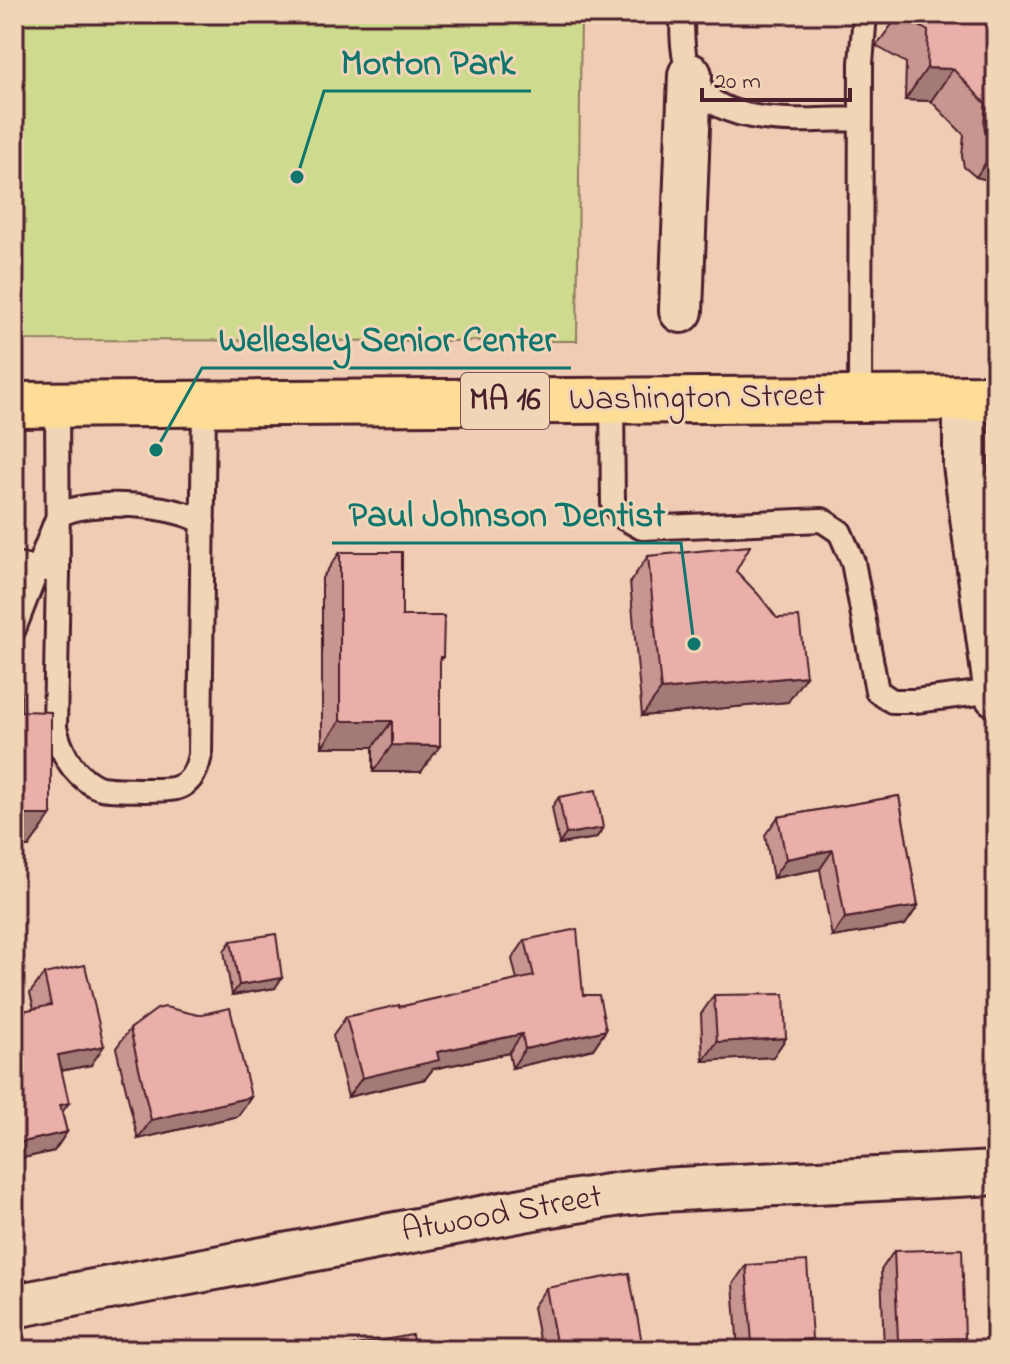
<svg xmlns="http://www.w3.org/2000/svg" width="1010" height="1364" viewBox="0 0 1010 1364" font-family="'Indie Flower',sans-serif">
<rect width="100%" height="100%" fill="#f1ccb5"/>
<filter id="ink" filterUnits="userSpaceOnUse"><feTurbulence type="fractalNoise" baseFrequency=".0125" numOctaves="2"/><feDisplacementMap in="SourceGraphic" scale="16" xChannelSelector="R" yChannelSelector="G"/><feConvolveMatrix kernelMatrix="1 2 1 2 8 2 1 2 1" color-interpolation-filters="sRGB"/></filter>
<g filter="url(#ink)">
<path fill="#ceda8d" stroke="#8c7c5c" stroke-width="2" d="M 14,14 L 581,14 L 577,341 L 14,340 Z"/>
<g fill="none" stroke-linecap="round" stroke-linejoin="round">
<g stroke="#4a1f2b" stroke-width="28">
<path id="service" d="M 682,14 C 682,34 682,57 690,75 C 715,132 811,119 861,119
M 860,397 L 861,63 L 865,14
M 612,400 L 613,504 L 624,518 L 642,528 L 822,520 L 840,532 L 853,562 L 877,691 L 892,701 L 915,701 L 995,691
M 57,405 L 58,572 L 55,728 C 60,748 68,767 86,780 C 90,783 96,787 102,788 C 111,790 168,791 176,788 C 191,784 197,770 200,755 L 204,404
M 14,564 L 53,571
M 14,629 L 58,516 C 88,497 173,504 203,522"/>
</g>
<g stroke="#4a1f2b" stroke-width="48">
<path id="minor" d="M 681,311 L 690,75
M 965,397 L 965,465 L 996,695
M 14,1306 L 539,1207 L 621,1194 L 660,1190 L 996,1173"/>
</g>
<g stroke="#4a1f2b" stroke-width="50">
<path id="primary" d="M 14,405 L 996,398"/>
</g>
<use href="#service" stroke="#f0d5b7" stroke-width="22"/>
<use href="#minor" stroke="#f0d5b7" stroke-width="42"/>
<use href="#primary" stroke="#fedd96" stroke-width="44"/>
</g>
<path fill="#c89690" stroke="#4a1f2b" stroke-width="2" d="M 996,14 L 996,177 L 984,179 L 976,177 L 964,167 L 962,156 L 964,135 L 931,101 L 905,100 L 906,63 L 876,46 L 899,15 Z
M 340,552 L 443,657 L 440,661 L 421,772 L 373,772 L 373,747 L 322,747 L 322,578 Z
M 648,556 L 736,571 L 788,702 L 642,716 L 630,582 Z
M 899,796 L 918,906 L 905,925 L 832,937 L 820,869 L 773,878 L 765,835 L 778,817 Z
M 559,797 L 603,828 L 596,838 L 559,844 L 552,807 Z
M 525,940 L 583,995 L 606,1030 L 593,1049 L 512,1068 L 509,1053 L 433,1069 L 425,1079 L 348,1097 L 333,1036 L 346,1017 L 399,1007 L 517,980 L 512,959 Z
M 231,941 L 275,988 L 232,995 L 224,951 Z
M 44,974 L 91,1065 L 61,1071 L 62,1113 L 67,1132 L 54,1151 L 14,1160 L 14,1013 L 34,1009 L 30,993 Z
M 714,995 L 786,1038 L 773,1057 L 703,1061 L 701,1014 Z
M 130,1029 L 251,1097 L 238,1116 L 138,1139 L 116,1048 Z
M 894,1251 L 956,1350 L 884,1350 L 881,1270 Z
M 746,1265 L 812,1339 L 805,1350 L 738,1350 L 733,1284 Z
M 546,1288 L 643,1348 L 641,1350 L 541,1350 L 533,1307 Z"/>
<path fill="#a37a76" stroke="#4a1f2b" stroke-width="2" d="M 927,68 L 953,69 L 931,101 L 905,100 Z
M 996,148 L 996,177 L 984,179 L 976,177 Z
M 806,676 L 788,702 L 642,716 L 661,690 Z
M 340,721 L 392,721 L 373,747 L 322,747 Z
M 392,745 L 440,746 L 421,772 L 373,772 Z
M 14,815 L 51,815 L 29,847 L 14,847 Z
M 603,828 L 596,838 L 559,844 L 566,834 Z
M 833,850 L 820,869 L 773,878 L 786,859 Z
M 918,906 L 905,925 L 832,937 L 845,918 Z
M 282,978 L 275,988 L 232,995 L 239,985 Z
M 606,1030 L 593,1049 L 512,1068 L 525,1049 Z
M 522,1034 L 509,1053 L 433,1069 L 425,1079 L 348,1097 L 362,1078 L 437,1052 Z
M 786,1038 L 773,1057 L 703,1061 L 717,1042 Z
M 104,1046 L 91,1065 L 44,1074 L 58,1055 Z
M 251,1097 L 238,1116 L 138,1139 L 151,1120 Z
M 69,1103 L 55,1122 L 60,1105 Z
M 67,1132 L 54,1151 L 14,1160 L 14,1144 Z
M 965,1338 L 956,1350 L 891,1350 L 898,1340 Z
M 812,1339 L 805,1350 L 747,1350 L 752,1343 Z
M 578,1344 L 574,1350 L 556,1350 L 557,1348 Z"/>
<path fill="#e9afa8" stroke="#4a1f2b" stroke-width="2" d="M 899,14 L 996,14 L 996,143 L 986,135 L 984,124 L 986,104 L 953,69 L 927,68 L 928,31 Z
M 750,546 L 736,571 L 758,594 L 777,618 L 799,617 L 806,676 L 661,690 L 648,556 Z
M 340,552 L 402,552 L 402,616 L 444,616 L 443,657 L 440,657 L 440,746 L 392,745 L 392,721 L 340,721 Z
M 14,692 L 21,692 L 21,711 L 51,712 L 51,815 L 14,815 Z
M 596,790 L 603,828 L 566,834 L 559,797 Z
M 899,796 L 918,906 L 845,918 L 833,850 L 786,859 L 778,817 Z
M 577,929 L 583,995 L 599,995 L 606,1030 L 525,1049 L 522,1034 L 437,1052 L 439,1060 L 362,1078 L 346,1017 L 399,1005 L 399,1007 L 534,976 L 525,940 Z
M 276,934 L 282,978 L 239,985 L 231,941 Z
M 85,965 L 104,1046 L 58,1055 L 69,1103 L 60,1105 L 67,1132 L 14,1144 L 14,1038 L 17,1037 L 14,1026 L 14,1013 L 51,1005 L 44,974 Z
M 784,994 L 786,1038 L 717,1042 L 714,995 Z
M 165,1007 L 198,1015 L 230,1008 L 251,1097 L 151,1120 L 130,1029 L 157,1009 Z
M 962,1249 L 965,1338 L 898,1340 L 894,1251 Z
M 807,1261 L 812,1339 L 752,1343 L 746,1265 Z
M 629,1273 L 643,1348 L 633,1350 L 579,1350 L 578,1344 L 557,1348 L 546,1288 Z
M 412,1335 L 415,1350 L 334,1350 L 334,1349 Z
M 453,1345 L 454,1350 L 424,1350 Z"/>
</g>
<g text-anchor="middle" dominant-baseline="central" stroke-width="6" stroke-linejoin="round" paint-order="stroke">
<rect fill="#f0d5b7" stroke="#7c5655" stroke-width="2" x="461" y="373" width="88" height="56" rx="6"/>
<g font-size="32" font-weight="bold" fill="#4a1f2b">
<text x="505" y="401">MA 16</text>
</g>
<g font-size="34" fill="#4a1f2b" stroke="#f0d5b7">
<text transform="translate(697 399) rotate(-1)">Washington Street</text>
<text transform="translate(502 1215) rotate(-10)">Atwood Street</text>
</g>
</g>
<path fill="none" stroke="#0f766e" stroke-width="3" d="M297 177L324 91H531M156 450L202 368H571M694 644L681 543H332"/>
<g fill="#0f766e" stroke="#f0d5b7" stroke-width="3">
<circle cx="297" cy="177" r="8"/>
<circle cx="156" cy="450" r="8"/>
<circle cx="694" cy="644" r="8"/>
</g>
<g font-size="36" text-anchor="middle" font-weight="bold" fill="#0f766e" stroke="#f0d5b7" stroke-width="6" stroke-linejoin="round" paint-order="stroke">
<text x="428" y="74">Morton Park</text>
<text x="387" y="351">Wellesley Senior Center</text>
<text x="507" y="526">Paul Johnson Dentist</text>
</g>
<rect width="1010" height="1364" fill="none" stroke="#f0d5b7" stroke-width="48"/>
<rect x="24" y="24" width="962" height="1316" fill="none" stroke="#4a1f2b" stroke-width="3" filter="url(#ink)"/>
<path d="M702 88v12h148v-12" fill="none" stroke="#4a1f2b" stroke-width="4"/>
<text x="714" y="88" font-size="24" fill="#4a1f2b" stroke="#f0d5b7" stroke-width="6" paint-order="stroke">20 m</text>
</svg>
